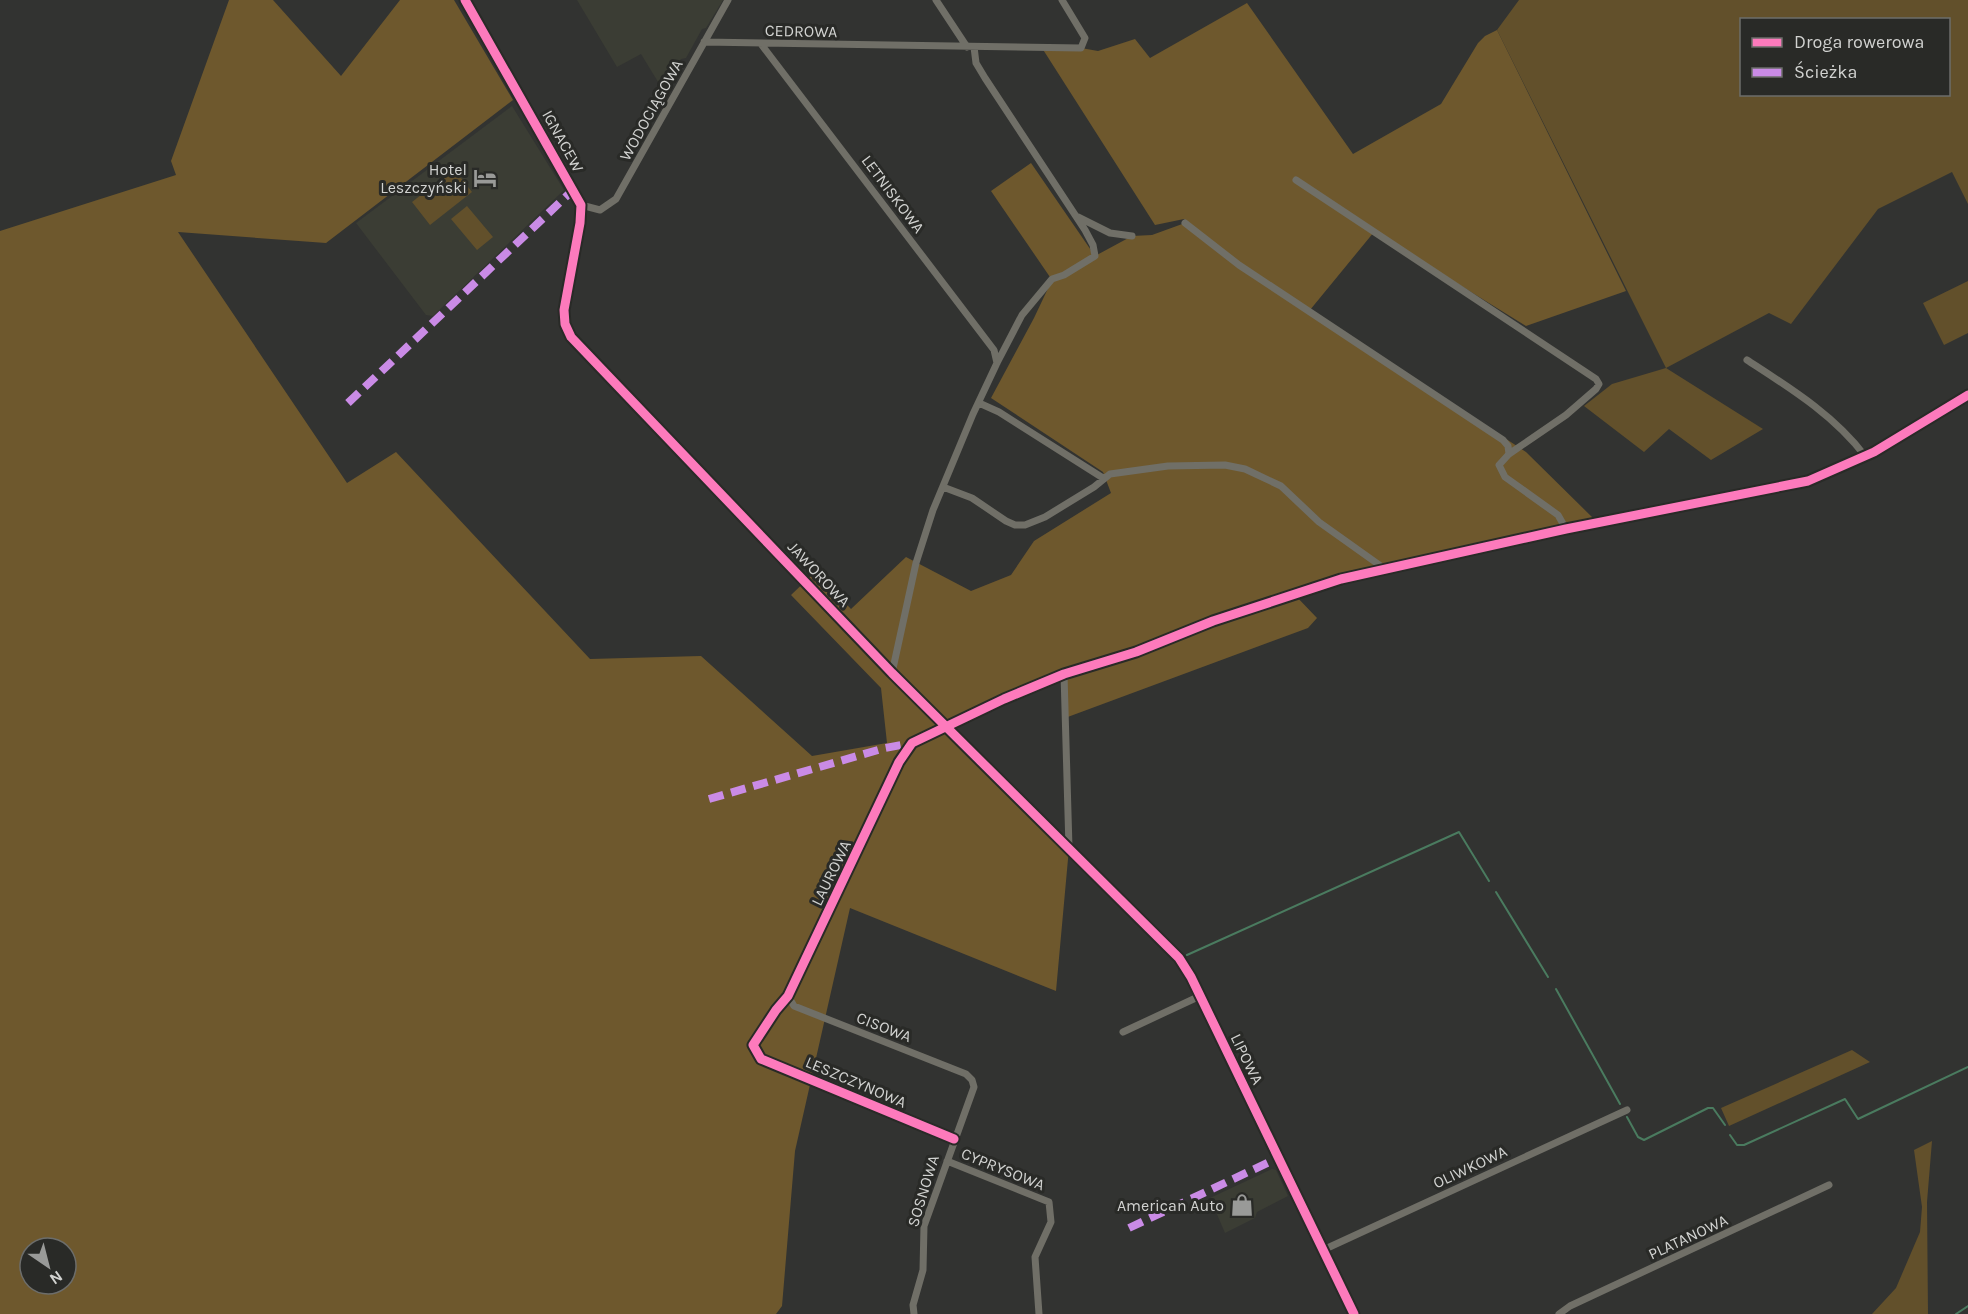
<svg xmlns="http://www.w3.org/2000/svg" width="1968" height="1314" viewBox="0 0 1968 1314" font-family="Karla,sans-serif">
<rect width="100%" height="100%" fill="#323331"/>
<path fill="#3b3d34" d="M 577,0 L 723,0 L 706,28 L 702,29 L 686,58 L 681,59 L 676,67 L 679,71 L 666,95 L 641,54 L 617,67 Z
M 512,106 L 564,190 L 433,316 L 426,315 L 356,223 Z
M 1272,1169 L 1276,1170 L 1288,1196 L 1257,1212 L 1255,1218 L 1225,1233 L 1210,1198 Z"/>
<path fill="#62502b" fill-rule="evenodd" d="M 1519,0 L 1968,0 L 1968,204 L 1952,172 L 1878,209 L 1791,324 L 1769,313 L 1666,368 L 1763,429 L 1711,460 L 1669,429 L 1644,452 L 1584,406 L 1612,384 L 1666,368 L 1497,30 ZM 1742,20 L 1948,20 L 1948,94 L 1742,94 Z
M 454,169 L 472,192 L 430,225 L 412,202 Z
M 467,206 L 493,237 L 477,250 L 451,219 Z
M 1968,281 L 1968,333 L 1944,345 L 1923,303 Z
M 1852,1050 L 1870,1062 L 1729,1126 L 1721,1108 Z
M 1932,1141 L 1927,1202 L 1928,1314 L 1872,1314 L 1896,1288 L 1920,1232 L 1922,1207 L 1914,1150 Z"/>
<path fill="#6e582d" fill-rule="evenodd" d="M 229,0 L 273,0 L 341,76 L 400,0 L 454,0 L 513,100 L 326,243 L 178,232 L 347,483 L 396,452 L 590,659 L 701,656 L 812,756 L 887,743 L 881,688 L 791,595 L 815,572 L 851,609 L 906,557 L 971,591 L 1011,575 L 1034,541 L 1111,493 L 1103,472 L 991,398 L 1034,318 L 1052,280 L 991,191 L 1031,163 L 1095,256 L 1132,236 L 1152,235 L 1185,223 L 1226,254 L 1184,219 L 1155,225 L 1042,48 L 1081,48 L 1098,51 L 1135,39 L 1150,58 L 1247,3 L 1353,154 L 1441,104 L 1478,43 L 1485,36 L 1497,30 L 1626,291 L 1526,326 L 1374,232 L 1310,310 L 1526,452 L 1593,518 L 1385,569 L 1294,594 L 1317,618 L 1308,628 L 1065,718 L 1064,674 L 945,727 L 1069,848 L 1056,991 L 850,908 L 795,1151 L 782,1306 L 776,1314 L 0,1314 L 0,231 L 176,175 L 171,161 ZM 30,1248 L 66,1248 L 66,1284 L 30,1284 Z"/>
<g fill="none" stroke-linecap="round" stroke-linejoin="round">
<path stroke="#4a7b5f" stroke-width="2" d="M 1496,892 L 1548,977
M 1187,955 L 1459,832 L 1489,881
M 1556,989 L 1620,1104
M 1627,1117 L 1638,1137 L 1644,1140 L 1708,1108 L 1713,1108 L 1725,1125
M 1730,1135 L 1737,1145 L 1744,1145 L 1845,1099 L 1858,1119 L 1968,1067
M 1956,1314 L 1968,1306"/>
<path stroke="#706f67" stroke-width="7" d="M 465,0 L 581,205 L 580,223 L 564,310 L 565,324 L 571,337 L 892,673 L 1179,958 L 1191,977 L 1354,1314
M 936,0 L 967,47
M 704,42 L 1081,48 L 1085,38 L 1062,0
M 761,44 L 994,350 L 997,363
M 1296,180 L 1596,379 L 1599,384 L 1596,389 L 1566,415 L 1509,454
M 581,205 L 600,210 L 616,199 L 728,0
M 1078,217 L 1110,233 L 1132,236
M 1185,223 L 1239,265 L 1503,440 L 1508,446 L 1509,454 L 1499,465 L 1505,477 L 1558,515 L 1566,529
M 1747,360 C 1790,388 1834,415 1865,456
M 979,403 L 999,412 L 1103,478
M 943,487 L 972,498 L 1006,521 L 1015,525 L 1025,525 L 1045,517 L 1094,487 L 1110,474 L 1168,466 L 1225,465 L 1245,469 L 1281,486 L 1319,522 L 1385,569
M 892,673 L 916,563 L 933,510 L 973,414 L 997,363 L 1022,315 L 1052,279 L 1064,275 L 1095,256 L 1093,245 L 1085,230 L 985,78 L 976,63 L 974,47
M 1064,674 L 1069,848
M 788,996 L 794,1006 L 966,1074 L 972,1080 L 974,1087 L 924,1226 L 923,1270 L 913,1305 L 914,1314
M 1123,1032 L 1200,996
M 954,1139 L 761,1059 L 753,1045 L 776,1010 L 788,996 L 899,762 L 912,743 L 1004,699 L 1064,674 L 1136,652 L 1213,621 L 1341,579 L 1566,529 L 1808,481 L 1874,452 L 1968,395
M 947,1161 L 1049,1202 L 1051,1222 L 1035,1257 L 1039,1314
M 1323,1250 L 1627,1110
M 1559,1314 L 1570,1306 L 1829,1185"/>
<path stroke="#ca8be6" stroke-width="8" stroke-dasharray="15 8" stroke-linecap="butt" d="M 348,403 L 573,190
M 709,799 L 885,748 L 912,743
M 1129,1228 L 1278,1158"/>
<g stroke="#292a27" stroke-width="13">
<path id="cycleway" d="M 465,0 L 581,205 L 580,223 L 564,310 L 565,324 L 571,337 L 892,673 L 1179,958 L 1191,977 L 1354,1314
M 954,1139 L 761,1059 L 753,1045 L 776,1010 L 788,996 L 899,762 L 912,743 L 1004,699 L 1064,674 L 1136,652 L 1213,621 L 1341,579 L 1566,529 L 1808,481 L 1874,452 L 1968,395"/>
</g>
<use href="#cycleway" stroke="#fd7abc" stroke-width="9"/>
</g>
<defs>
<g id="hotel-bare" transform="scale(1.8)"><path d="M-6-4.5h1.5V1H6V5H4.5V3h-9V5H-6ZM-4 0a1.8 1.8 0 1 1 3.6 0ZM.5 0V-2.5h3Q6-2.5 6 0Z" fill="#999a98" stroke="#292a27" stroke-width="2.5" paint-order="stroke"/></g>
<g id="shop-bare" transform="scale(1.8)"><path d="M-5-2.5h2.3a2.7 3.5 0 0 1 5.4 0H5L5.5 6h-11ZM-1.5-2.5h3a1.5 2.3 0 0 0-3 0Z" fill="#999a98" stroke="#292a27" stroke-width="2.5" paint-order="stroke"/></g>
</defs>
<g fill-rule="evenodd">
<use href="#hotel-bare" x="485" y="178"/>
<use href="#shop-bare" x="1242" y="1205"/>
</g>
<g text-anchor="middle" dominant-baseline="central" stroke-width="6" stroke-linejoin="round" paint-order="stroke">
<g font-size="16" fill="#d1d2d0" stroke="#292a27">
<text transform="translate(801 31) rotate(1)">CEDROWA</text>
<text transform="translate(651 110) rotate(-61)">WODOCIĄGOWA</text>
<text transform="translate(563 141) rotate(61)">IGNACEW</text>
<text transform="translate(893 194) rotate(53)">LETNISKOWA</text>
<text transform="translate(819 574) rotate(47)">JAWOROWA</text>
<text transform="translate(831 873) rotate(-64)">LAUROWA</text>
<text transform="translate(884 1027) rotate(21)">CISOWA</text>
<text transform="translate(1247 1059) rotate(64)">LIPOWA</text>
<text transform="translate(856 1082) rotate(23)">LESZCZYNOWA</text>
<text transform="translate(1470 1167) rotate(-25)">OLIWKOWA</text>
<text transform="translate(1003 1169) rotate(22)">CYPRYSOWA</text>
<text transform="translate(923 1191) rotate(-73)">SOSNOWA</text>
<text transform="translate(1688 1237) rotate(-25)">PLATANOWA</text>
</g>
<g font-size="16" fill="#d1d2d0" stroke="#292a27" text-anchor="end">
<text x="467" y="169">Hotel<tspan x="467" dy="18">Leszczyński</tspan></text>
<text x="1224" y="1205">American Auto</text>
</g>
</g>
<rect x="1740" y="18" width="210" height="78" fill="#292a27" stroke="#6c6d6b" stroke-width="1.5"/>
<rect x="1752" y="38" width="30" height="9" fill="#fd7abc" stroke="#6c6d6b" stroke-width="1.5"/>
<text x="1794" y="48" font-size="18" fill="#d1d2d0">Droga rowerowa</text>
<rect x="1752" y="68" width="30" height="9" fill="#ca8be6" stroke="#6c6d6b" stroke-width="1.5"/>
<text x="1794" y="78" font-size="18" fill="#d1d2d0">Ścieżka</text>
<g transform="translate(48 1266) rotate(145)"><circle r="28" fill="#292a27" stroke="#6c6d6b" stroke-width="1.5"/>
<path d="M0-4.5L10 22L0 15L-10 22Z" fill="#999a98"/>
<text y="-9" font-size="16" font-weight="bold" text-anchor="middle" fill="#d1d2d0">N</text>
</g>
</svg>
